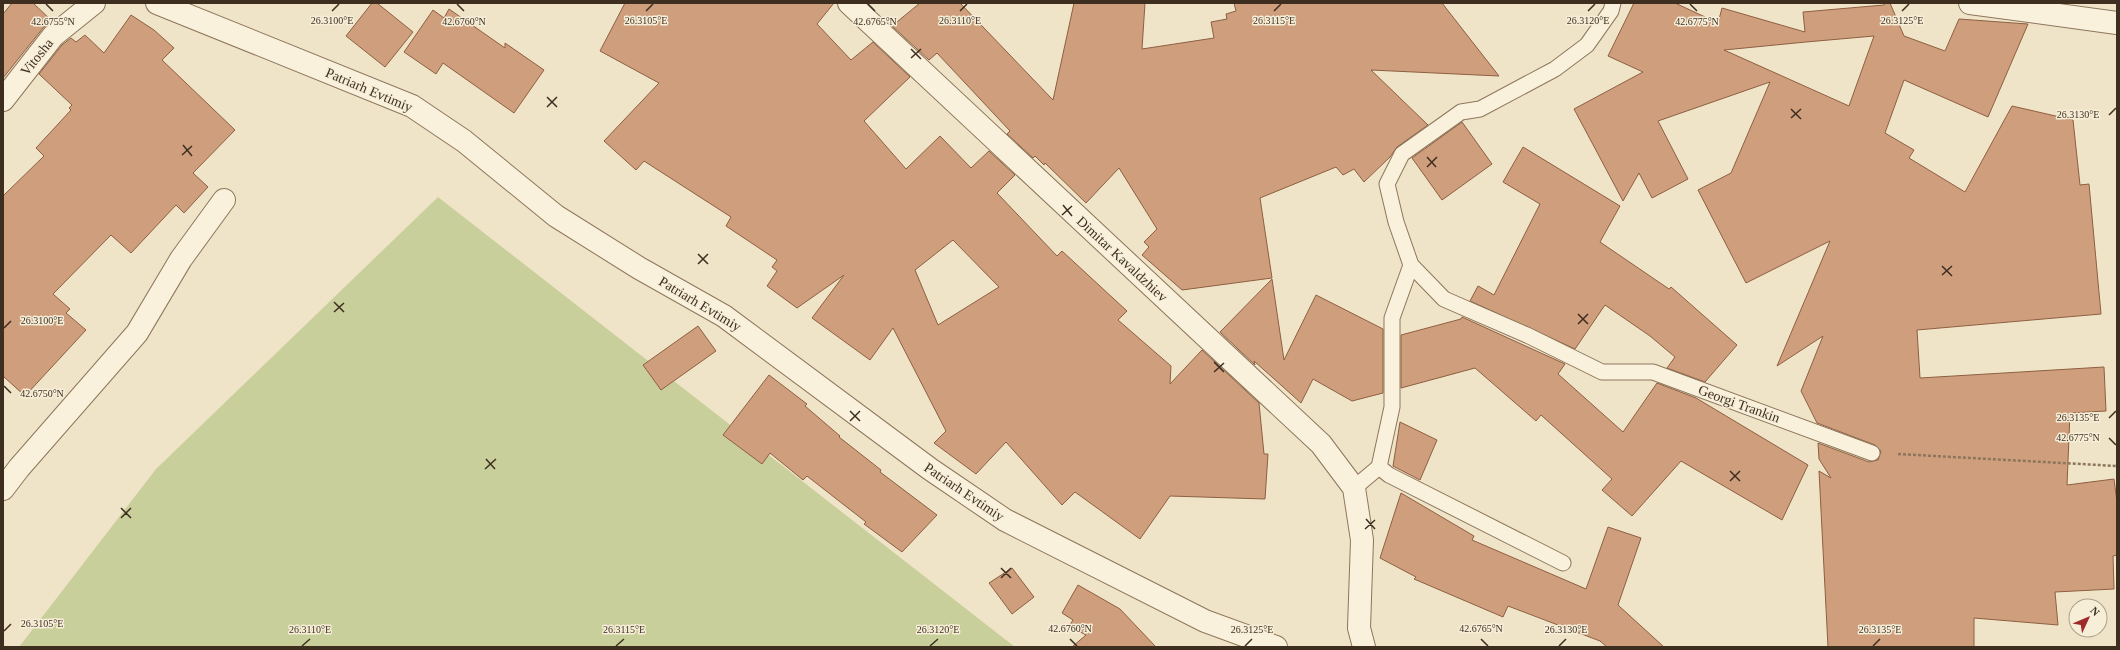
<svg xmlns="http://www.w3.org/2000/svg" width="2120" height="650" viewBox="0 0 2120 650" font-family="'Times New Roman',serif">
<rect width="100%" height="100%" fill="#f0e4c8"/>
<path fill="#c9cf9b" d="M 438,197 L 1015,647 L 19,647 L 156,469 Z"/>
<path fill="#cf9f7d" stroke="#8d5f41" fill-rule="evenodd" d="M 12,3 L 33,3 L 52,21 L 43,28 L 3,78 L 3,14 Z
M 372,3 L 377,3 L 413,32 L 385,67 L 346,36 Z
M 625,3 L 834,3 L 817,24 L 851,60 L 873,42 L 910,77 L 864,121 L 906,169 L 940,136 L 971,168 L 989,151 L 1015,175 L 997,193 L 1057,256 L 1062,251 L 1127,311 L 1118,320 L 1171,366 L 1170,384 L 1202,350 L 1259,403 L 1264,454 L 1268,454 L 1265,499 L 1170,496 L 1140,539 L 1075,492 L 1062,505 L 1006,442 L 976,474 L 934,443 L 946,431 L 893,328 L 870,360 L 812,318 L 844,275 L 797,308 L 767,286 L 777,271 L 772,267 L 777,260 L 726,226 L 731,217 L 644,161 L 636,170 L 604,141 L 659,83 L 600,51 ZM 953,240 L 999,287 L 938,325 L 915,270 Z
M 920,3 L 960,3 L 1053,100 L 1074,3 L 1145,3 L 1142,49 L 1214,38 L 1211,22 L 1227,19 L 1226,14 L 1236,11 L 1234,3 L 1442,3 L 1499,76 L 1371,70 L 1428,125 L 1397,147 L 1390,157 L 1364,182 L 1354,169 L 1343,175 L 1336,167 L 1260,198 L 1272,278 L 1182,290 L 1142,255 L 1149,247 L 1144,242 L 1157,229 L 1119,168 L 1086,203 L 1045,163 L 1044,165 L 1035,156 L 1033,158 L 1007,134 L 1010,131 L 937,53 L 929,60 L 892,26 Z
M 1634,3 L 1675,3 L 1718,23 L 1722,8 L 1805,32 L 1803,12 L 1884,5 L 1885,3 L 1890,3 L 1904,36 L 1945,51 L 1959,19 L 2028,24 L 1988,117 L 1904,80 L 1885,133 L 1914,150 L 1909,158 L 1965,192 L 2012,106 L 2073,120 L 2080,185 L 2089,184 L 2101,314 L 1917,330 L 1920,378 L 2104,367 L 2106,411 L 2070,413 L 2067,485 L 2114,479 L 2117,502 L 2117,555 L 2113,556 L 2114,589 L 2055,592 L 2058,625 L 1974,618 L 1974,647 L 1828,647 L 1819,471 L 1831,478 L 1819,459 L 1818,443 L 1869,462 L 1878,460 L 1881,451 L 1875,445 L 1817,423 L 1801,391 L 1823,336 L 1777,366 L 1830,241 L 1746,283 L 1698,190 L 1731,173 L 1770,82 L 1658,121 L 1688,179 L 1652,198 L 1639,173 L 1623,201 L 1574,109 L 1643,72 L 1608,56 ZM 1874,36 L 1849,106 L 1724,50 L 1806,42 Z
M 449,9 L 505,48 L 505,43 L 544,70 L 514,113 L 443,63 L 436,74 L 404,52 L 433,10 L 444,18 Z
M 131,15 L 154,30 L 174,48 L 162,60 L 235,130 L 193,173 L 208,187 L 184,213 L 176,205 L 131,253 L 111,235 L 53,294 L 70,309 L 66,313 L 86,330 L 25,396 L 3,376 L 3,196 L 44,156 L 36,148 L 71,110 L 69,108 L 72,105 L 39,74 L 62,45 L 71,38 L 76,42 L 85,35 L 104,53 Z
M 1462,122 L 1492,164 L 1442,200 L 1412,158 Z
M 1523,147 L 1620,206 L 1600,242 L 1669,289 L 1671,287 L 1737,345 L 1705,382 L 1667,368 L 1675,357 L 1650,336 L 1605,305 L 1575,349 L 1470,301 L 1478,286 L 1494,295 L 1540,204 L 1503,182 Z
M 1272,279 L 1284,360 L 1316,295 L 1383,329 L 1383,393 L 1352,401 L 1313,379 L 1301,403 L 1254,361 L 1255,365 L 1220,332 Z
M 1462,317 L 1565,364 L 1558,374 L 1623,432 L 1657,383 L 1696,398 L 1808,465 L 1782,520 L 1681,461 L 1632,516 L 1602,490 L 1612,479 L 1541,415 L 1536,421 L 1475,368 L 1401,388 L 1401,335 L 1461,319 Z
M 698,326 L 716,351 L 661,390 L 643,365 Z
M 769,375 L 807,404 L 805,406 L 840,436 L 839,437 L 881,470 L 880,472 L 937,515 L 902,552 L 864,524 L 866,522 L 807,476 L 803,480 L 770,453 L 762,464 L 723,435 Z
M 1400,422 L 1437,440 L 1420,480 L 1393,466 Z
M 1401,493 L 1474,536 L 1472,540 L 1586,589 L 1608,527 L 1641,538 L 1618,605 L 1664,647 L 1607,647 L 1600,641 L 1508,606 L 1503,617 L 1414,579 L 1416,577 L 1380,558 Z
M 1012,568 L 1034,597 L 1012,614 L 989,583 Z
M 1078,585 L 1120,609 L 1156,647 L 1072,647 L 1086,635 L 1069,626 L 1073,620 L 1062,613 Z"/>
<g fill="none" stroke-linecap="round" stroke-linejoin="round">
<g stroke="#8d765c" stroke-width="17">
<path id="service" d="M 1613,3 L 1611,11 L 1587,45 L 1555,69 L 1480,109 L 1461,112 L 1402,154 L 1387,184 L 1396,222 L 1411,265 L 1444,299 L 1529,336 L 1602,372 L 1653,372 L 1872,453
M 1379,467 L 1389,475 L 1563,563
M 1354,488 L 1379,467 L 1392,407 L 1392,318 L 1411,265"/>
</g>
<g stroke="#8d765c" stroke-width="24">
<path id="minor" d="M 157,3 L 412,106 L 464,141 L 556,216 L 639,268 L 724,316 L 930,469 L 1005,520 L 1205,621 L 1276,647
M 849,3 L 1321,444 L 1354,488 L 1362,540 L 1359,628 L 1364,647
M 1970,3 L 2117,23
M 3,100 L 53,36 L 94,3
M 3,489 L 19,468 L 137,333 L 181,259 L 224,200"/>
</g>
<path stroke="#8d765c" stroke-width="2.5" stroke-dasharray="3 2" stroke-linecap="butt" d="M 1898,454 L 2117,466"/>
<use href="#service" stroke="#faf1dc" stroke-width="15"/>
<use href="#minor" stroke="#faf1dc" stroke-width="22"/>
</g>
<path fill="none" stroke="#3d2e20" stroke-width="1.5" d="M 46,4 L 53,11M 457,4 L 464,11M 868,4 L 875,11M 1690,4 L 1697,11M 332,11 L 339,4M 646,11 L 653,4M 960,11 L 967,4M 1274,11 L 1281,4M 1588,11 L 1595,4M 1902,11 L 1909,4M 911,49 L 921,59M 911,58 L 921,49M 547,97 L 557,107M 547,107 L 557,97M 1791,109 L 1801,119M 2109,115 L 2116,108M 1791,118 L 1801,109M 183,145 L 192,156M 182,155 L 192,146M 1427,157 L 1436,167M 1427,167 L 1437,157M 1063,205 L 1072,216M 1062,215 L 1072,206M 698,254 L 708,264M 698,264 L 708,254M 1942,266 L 1952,276M 1942,275 L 1952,266M 334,302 L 344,312M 334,312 L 344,303M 1578,314 L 1588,324M 1578,324 L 1588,314M 4,328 L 11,321M 1214,362 L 1224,372M 1214,372 L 1224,363M 4,386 L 11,393M 850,411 L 860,421M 2109,418 L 2116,411M 850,421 L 860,411M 2109,438 L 2116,445M 486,459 L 495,469M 485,469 L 496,459M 1730,471 L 1740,481M 1730,481 L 1740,471M 121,508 L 131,518M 121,518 L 131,508M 1366,519 L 1375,529M 1365,529 L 1375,520M 1001,568 L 1011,578M 1001,578 L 1011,568M 4,631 L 11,624M 1070,639 L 1077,646M 1481,639 L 1488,646M 302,646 L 310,639M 616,646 L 624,639M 930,646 L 938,639M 1245,646 L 1252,639M 1559,646 L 1566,639M 1873,646 L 1880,639"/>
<g text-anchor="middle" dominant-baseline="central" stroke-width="3" stroke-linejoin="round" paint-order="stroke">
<g font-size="14" fill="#3d2e20" stroke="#f7eed8">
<text transform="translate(37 57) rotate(-51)">Vitosha</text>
<text transform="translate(369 90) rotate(23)">Patriarh Evtimiy</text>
<text transform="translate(1122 259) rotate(43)">Dimitar Kavaldzhiev</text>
<text transform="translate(700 304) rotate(31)">Patriarh Evtimiy</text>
<text transform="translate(1739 404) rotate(20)">Georgi Trankin</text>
<text transform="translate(964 492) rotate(34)">Patriarh Evtimiy</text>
</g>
</g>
<g font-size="10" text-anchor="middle" fill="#3d2e20" stroke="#f7eed8" stroke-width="3" stroke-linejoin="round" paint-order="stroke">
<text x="332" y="24">26.3100°E</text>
<text x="646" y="24">26.3105°E</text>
<text x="960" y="24">26.3110°E</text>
<text x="1274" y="24">26.3115°E</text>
<text x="1588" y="24">26.3120°E</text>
<text x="1902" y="24">26.3125°E</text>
<text x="53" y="25">42.6755°N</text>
<text x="464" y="25">42.6760°N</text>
<text x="875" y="25">42.6765°N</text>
<text x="1697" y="25">42.6775°N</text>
<text x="2078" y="118">26.3130°E</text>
<text x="42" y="324">26.3100°E</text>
<text x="42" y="397">42.6750°N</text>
<text x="2078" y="421">26.3135°E</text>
<text x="2078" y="441">42.6775°N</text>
<text x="42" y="627">26.3105°E</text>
<text x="1070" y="632">42.6760°N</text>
<text x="1481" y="632">42.6765°N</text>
<text x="310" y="633">26.3110°E</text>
<text x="624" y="633">26.3115°E</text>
<text x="938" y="633">26.3120°E</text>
<text x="1252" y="633">26.3125°E</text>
<text x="1566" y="633">26.3130°E</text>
<text x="1880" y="633">26.3135°E</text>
</g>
<rect width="2120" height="650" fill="none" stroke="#3d2e20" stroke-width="8"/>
<g transform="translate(2088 618) rotate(46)"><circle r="19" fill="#f7eed8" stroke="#ada18e"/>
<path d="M0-3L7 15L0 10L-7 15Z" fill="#9e2a2b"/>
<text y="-6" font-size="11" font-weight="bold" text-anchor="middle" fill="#3d2e20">N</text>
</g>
</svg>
